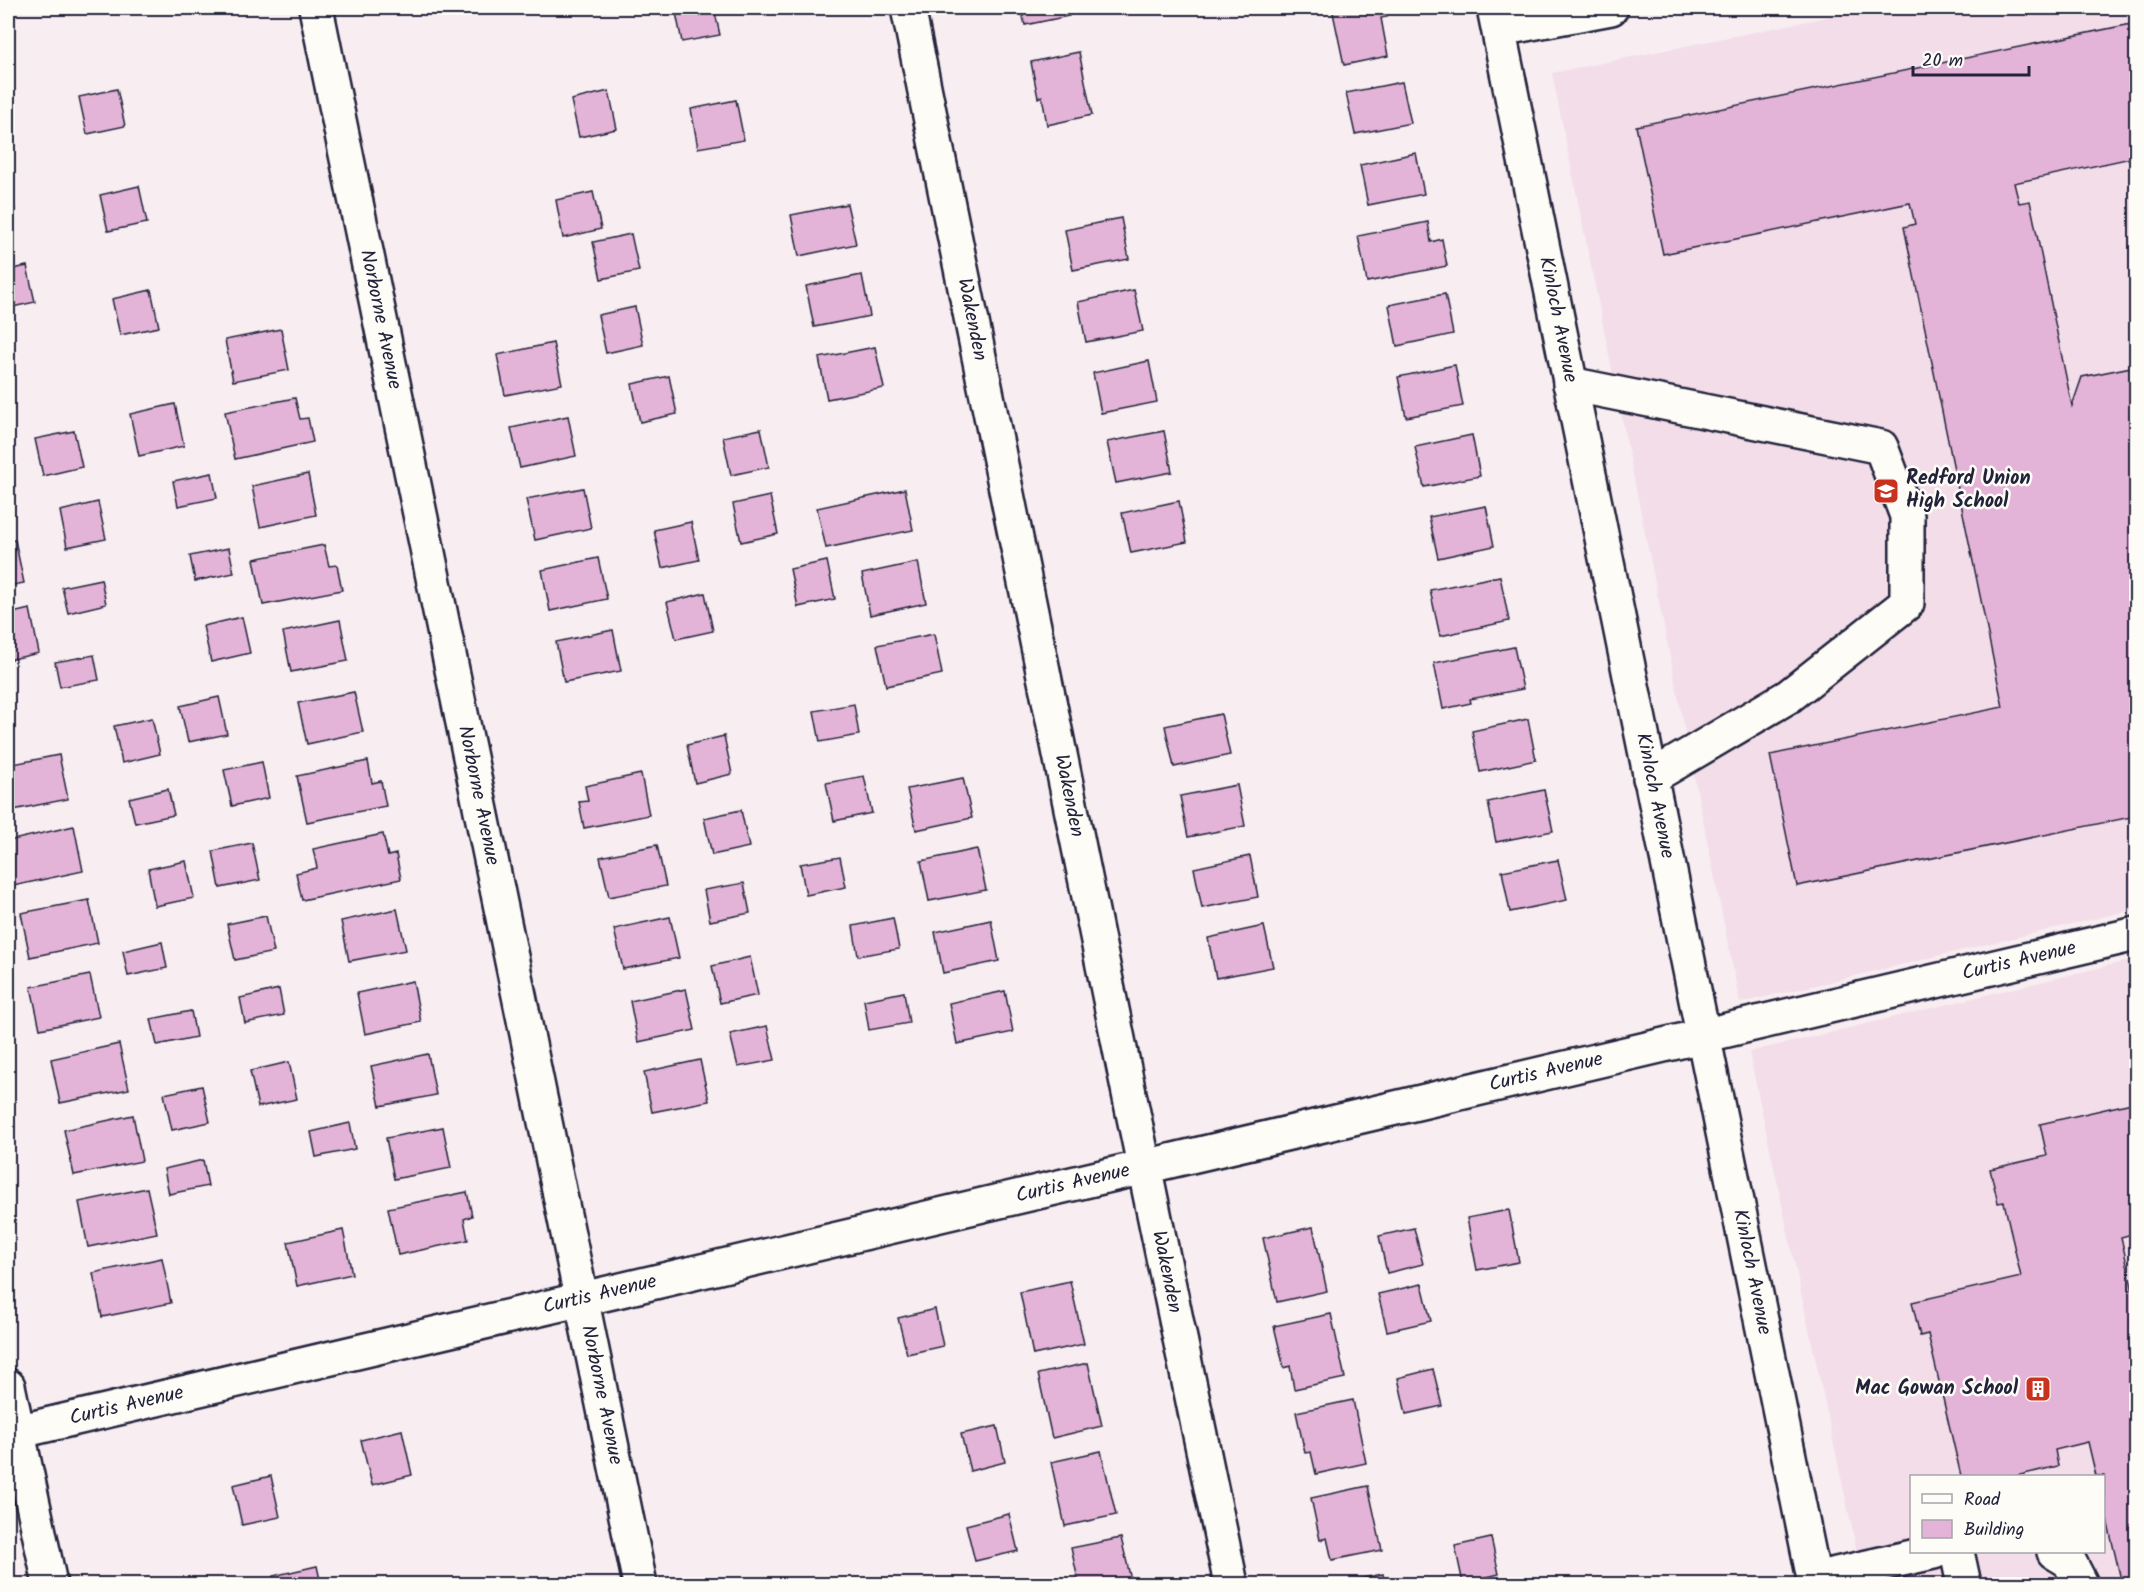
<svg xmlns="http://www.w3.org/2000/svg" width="2144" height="1592" viewBox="0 0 2144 1592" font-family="Kalam,sans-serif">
<rect width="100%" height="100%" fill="#f8eef1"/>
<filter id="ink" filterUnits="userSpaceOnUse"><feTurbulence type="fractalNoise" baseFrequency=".0167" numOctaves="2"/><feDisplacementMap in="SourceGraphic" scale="12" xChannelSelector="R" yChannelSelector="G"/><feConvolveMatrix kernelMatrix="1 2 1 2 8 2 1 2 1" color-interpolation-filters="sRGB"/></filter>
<g filter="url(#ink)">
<path fill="#f2dde9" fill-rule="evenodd" d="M 1872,8 L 2136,8 L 2136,909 L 1740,1003 L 1552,73 Z
M 2136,959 L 2136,1584 L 1864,1584 L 1749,1052 ZM 1912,1476 L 2104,1476 L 2104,1552 L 1912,1552 Z"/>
<path fill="#e3b4d7" stroke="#22223b" stroke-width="1.5" d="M 675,8 L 714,8 L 720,35 L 682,42 Z
M 1021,8 L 1068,8 L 1069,16 L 1025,25 Z
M 1332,8 L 1385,8 L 1387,17 L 1381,18 L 1388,56 L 1344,65 Z
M 2136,23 L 2136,157 L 2014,183 L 2019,203 L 2030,201 L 2072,406 L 2082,377 L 2136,366 L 2136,816 L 1797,886 L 1770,755 L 2003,707 L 1904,227 L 1915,224 L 1910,203 L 1663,254 L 1636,126 Z
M 1079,52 L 1092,115 L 1047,125 L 1042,96 L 1038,98 L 1031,62 Z
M 1402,82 L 1411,123 L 1355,134 L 1346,93 Z
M 117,89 L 125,126 L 87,134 L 79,97 Z
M 609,91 L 617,129 L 579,137 L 571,100 Z
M 736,100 L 744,140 L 698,148 L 691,109 Z
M 1416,153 L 1424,194 L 1368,205 L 1360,165 Z
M 8,174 L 15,210 L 8,212 Z
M 139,186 L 147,223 L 108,231 L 100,195 Z
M 593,192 L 601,229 L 563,238 L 556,200 Z
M 847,204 L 856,244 L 799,256 L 791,215 Z
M 1121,218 L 1129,259 L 1073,270 L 1065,230 Z
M 1428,222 L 1431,242 L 1442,239 L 1447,266 L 1367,282 L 1358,236 Z
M 631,234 L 639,271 L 601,279 L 593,242 Z
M 27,266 L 35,302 L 8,308 L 8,270 Z
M 862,275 L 870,316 L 814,327 L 806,286 Z
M 151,290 L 159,327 L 120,335 L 112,299 Z
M 1134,290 L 1143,331 L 1086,342 L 1078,302 Z
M 1445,294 L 1453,334 L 1397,346 L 1389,305 Z
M 635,307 L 643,345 L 606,353 L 598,315 Z
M 281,329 L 289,370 L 233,381 L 225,340 Z
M 553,343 L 562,384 L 505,395 L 497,355 Z
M 875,347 L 884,388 L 827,399 L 819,358 Z
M 1149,361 L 1157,402 L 1101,413 L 1093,373 Z
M 1455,365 L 1463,406 L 1406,417 L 1398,377 Z
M 669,376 L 677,414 L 640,422 L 632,384 Z
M 295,398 L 300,419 L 308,418 L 313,442 L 235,459 L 225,412 Z
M 175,404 L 184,446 L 139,456 L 130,414 Z
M 568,416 L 576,456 L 520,468 L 511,428 Z
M 761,429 L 769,467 L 731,475 L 723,437 Z
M 74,431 L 82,467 L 43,476 L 35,439 Z
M 1164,431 L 1172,472 L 1116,483 L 1107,442 Z
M 1472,435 L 1480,476 L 1424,487 L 1415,447 Z
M 212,473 L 217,498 L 178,506 L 173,481 Z
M 308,474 L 316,515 L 260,527 L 252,486 Z
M 583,488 L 591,528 L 535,540 L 526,499 Z
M 905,489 L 913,530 L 826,548 L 817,508 Z
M 770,496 L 778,534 L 741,542 L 733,504 Z
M 1179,501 L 1187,542 L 1131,553 L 1122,513 Z
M 98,502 L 106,539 L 67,547 L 60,511 Z
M 1486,506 L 1494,546 L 1438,558 L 1429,517 Z
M 691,522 L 699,560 L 662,568 L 654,530 Z
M 15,540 L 24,583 L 8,586 L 8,541 Z
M 324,545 L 329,566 L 337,565 L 342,590 L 263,605 L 254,559 Z
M 229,548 L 234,573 L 195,581 L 190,556 Z
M 598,558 L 607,599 L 550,611 L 542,570 Z
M 827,561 L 835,599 L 798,607 L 790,569 Z
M 918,562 L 926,603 L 870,615 L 862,574 Z
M 1500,576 L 1509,621 L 1440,636 L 1430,590 Z
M 101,579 L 106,604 L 68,613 L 62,587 Z
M 705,593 L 713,631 L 676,639 L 667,602 Z
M 30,609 L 39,653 L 8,660 L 8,614 Z
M 242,617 L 250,653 L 211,662 L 203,626 Z
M 340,620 L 348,661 L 291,672 L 283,632 Z
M 613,630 L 621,671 L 564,682 L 556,642 Z
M 934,634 L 942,674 L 886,686 L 877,645 Z
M 1514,647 L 1523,689 L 1470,699 L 1471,703 L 1443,709 L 1434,663 Z
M 94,655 L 99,680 L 60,687 L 55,662 Z
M 354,692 L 363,732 L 307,744 L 298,703 Z
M 219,697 L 227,734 L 188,742 L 180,706 Z
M 854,704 L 859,735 L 820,742 L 814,711 Z
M 1221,714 L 1230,755 L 1174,767 L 1165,726 Z
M 152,718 L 160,754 L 122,763 L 114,726 Z
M 1528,719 L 1536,760 L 1480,772 L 1472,731 Z
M 724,736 L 732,774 L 695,783 L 687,745 Z
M 59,755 L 68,799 L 8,811 L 8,765 Z
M 368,761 L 372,783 L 381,781 L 386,806 L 307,822 L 297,776 Z
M 262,762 L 269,798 L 232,806 L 224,770 Z
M 641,774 L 649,815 L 584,828 L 579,802 L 588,801 L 585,786 Z
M 864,776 L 872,813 L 834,821 L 826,783 Z
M 963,778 L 972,818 L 916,830 L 907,789 Z
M 1237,785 L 1245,826 L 1188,837 L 1180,796 Z
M 168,789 L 174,815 L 135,823 L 129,798 Z
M 1544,790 L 1553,831 L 1496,842 L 1488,802 Z
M 741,810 L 749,847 L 712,855 L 704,818 Z
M 74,826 L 83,871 L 8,887 L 8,860 L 10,860 L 8,841 Z
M 383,834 L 388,856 L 396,854 L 401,879 L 302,900 L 296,873 L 317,868 L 313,849 Z
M 252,843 L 260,880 L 220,888 L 213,851 Z
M 657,845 L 666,886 L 609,897 L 600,857 Z
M 977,849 L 986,890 L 929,901 L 921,861 Z
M 1250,856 L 1258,897 L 1202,908 L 1194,868 Z
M 840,857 L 846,887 L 806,895 L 800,864 Z
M 1558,860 L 1567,900 L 1510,912 L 1502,871 Z
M 186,861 L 194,898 L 155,906 L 148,869 Z
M 744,883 L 750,913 L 710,921 L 704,890 Z
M 89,900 L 98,943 L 30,957 L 21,913 Z
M 397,909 L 406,950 L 349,961 L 341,921 Z
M 266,916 L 274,952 L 235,960 L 227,924 Z
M 670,917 L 679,958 L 623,969 L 614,929 Z
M 893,918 L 899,949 L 858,956 L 853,926 Z
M 991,920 L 999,961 L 943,973 L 935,932 Z
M 1264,926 L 1273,967 L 1216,978 L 1208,938 Z
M 162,942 L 167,968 L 128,976 L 123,951 Z
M 750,957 L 758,995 L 720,1003 L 712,966 Z
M 90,975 L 99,1017 L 40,1029 L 31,987 Z
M 413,981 L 421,1022 L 365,1034 L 357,993 Z
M 279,989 L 284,1015 L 245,1023 L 240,998 Z
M 686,989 L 695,1030 L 638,1042 L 630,1001 Z
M 1005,991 L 1013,1032 L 957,1044 L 949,1003 Z
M 904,992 L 909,1023 L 869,1030 L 864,1000 Z
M 191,1011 L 196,1037 L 157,1045 L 151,1019 Z
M 767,1026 L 775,1060 L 738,1067 L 730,1034 Z
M 119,1044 L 129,1089 L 60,1103 L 51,1059 Z
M 428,1054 L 436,1095 L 380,1106 L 371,1066 Z
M 700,1060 L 709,1101 L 652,1112 L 644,1072 Z
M 289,1062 L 297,1099 L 258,1107 L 250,1071 Z
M 202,1086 L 210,1122 L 172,1130 L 164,1094 Z
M 2136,1102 L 2136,1233 L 2121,1237 L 2136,1305 L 2136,1584 L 2122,1584 L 2104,1507 L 2104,1476 L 2096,1476 L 2088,1442 L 2055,1450 L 2058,1466 L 2016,1476 L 1961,1476 L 1928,1334 L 1920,1336 L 1912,1302 L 2021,1277 L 2004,1202 L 1998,1203 L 1990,1169 L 2047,1156 L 2040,1124 Z
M 133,1115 L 142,1161 L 74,1175 L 64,1130 Z
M 350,1123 L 355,1149 L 316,1157 L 311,1132 Z
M 443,1127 L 451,1168 L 394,1179 L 386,1138 Z
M 203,1160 L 208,1186 L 169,1194 L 164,1169 Z
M 147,1188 L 157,1233 L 88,1247 L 79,1202 Z
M 467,1192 L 472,1216 L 464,1219 L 468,1240 L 398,1255 L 388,1208 Z
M 1509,1210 L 1519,1262 L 1477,1270 L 1467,1218 Z
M 1313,1227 L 1327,1291 L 1277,1302 L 1263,1238 Z
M 1414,1228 L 1423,1264 L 1387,1273 L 1379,1236 Z
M 343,1230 L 352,1274 L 297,1286 L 288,1242 Z
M 162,1258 L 171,1303 L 102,1317 L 93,1273 Z
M 1070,1281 L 1084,1344 L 1033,1355 L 1020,1292 Z
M 1422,1284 L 1431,1321 L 1387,1331 L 1378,1294 Z
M 935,1309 L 943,1346 L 907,1354 L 898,1318 Z
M 1331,1314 L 1345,1378 L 1294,1389 L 1290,1366 L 1284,1368 L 1274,1326 Z
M 1088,1363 L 1102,1426 L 1052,1438 L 1038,1374 Z
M 1433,1369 L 1442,1406 L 1406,1414 L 1398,1378 Z
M 1353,1400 L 1366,1463 L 1316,1474 L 1311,1452 L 1305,1453 L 1296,1412 Z
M 997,1426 L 1005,1462 L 970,1471 L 961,1434 Z
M 402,1430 L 412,1475 L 372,1485 L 361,1440 Z
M 1101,1451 L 1116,1515 L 1065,1526 L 1051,1462 Z
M 271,1476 L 280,1517 L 242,1525 L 233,1485 Z
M 1368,1486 L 1382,1550 L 1332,1560 L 1327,1538 L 1320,1540 L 1311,1498 Z
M 1009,1514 L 1018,1551 L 975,1561 L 966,1525 Z
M 1121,1538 L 1132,1584 L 1079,1584 L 1071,1548 Z
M 1491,1538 L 1499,1574 L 1463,1583 L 1455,1546 Z
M 317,1566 L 321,1584 L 275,1584 L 273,1576 Z
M 1383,1574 L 1385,1584 L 1334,1584 Z"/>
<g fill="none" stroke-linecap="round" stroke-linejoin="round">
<g stroke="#22223b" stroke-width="38">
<g id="minor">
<path id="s1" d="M 316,8 L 640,1584"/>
<path id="s2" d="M 908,8 L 1131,1103 L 1231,1584"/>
<path id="s3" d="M 1494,8 L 1815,1584"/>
<path d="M 1499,29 L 1611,8"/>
<path d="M 1570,384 L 1881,447 L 1907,516 L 1907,603 L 1789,696 L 1650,778"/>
<path d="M 8,1386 L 50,1584"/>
<path id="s4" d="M 8,1434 L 2136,934"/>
<path d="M 1957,1552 L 1964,1584"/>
<path d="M 2054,1552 L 2069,1561 L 2081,1584"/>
<path d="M 1814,1579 L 1934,1552"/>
</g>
</g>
<use href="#minor" stroke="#fdfcf7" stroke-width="33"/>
</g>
</g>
<defs>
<g id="school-square" transform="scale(1.35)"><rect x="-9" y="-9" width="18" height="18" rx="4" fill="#c8321e" stroke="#fdfcf7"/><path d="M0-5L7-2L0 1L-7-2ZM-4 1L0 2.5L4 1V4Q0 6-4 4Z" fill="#fff"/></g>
<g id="building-square" transform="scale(1.35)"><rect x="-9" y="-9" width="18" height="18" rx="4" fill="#c8321e" stroke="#fdfcf7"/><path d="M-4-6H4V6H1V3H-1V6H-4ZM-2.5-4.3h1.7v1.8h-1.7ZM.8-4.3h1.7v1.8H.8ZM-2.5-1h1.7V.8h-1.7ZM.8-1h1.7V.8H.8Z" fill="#fff"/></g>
</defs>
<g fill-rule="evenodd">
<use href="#school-square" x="1886" y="491"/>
<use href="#building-square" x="2038" y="1389"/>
</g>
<g text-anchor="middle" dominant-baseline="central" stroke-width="5" stroke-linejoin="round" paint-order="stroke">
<g font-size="20" fill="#22223b" stroke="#fdfcf7">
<text stroke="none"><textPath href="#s1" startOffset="318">Norborne Avenue</textPath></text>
<text stroke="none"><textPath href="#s2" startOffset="318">Wakenden</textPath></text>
<text stroke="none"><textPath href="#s3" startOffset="318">Kinloch Avenue</textPath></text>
<text stroke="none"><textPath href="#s1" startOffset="804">Norborne Avenue</textPath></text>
<text stroke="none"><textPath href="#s2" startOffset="804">Wakenden</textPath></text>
<text stroke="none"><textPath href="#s3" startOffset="804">Kinloch Avenue</textPath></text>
<text stroke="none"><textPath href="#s4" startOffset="2066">Curtis Avenue</textPath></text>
<text stroke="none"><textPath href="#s4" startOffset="1580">Curtis Avenue</textPath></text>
<text stroke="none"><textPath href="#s4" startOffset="1094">Curtis Avenue</textPath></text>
<text stroke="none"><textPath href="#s2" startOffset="1290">Wakenden</textPath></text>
<text stroke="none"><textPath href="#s3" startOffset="1290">Kinloch Avenue</textPath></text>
<text stroke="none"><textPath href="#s4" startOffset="608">Curtis Avenue</textPath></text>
<text stroke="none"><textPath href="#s1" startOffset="1416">Norborne Avenue</textPath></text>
<text stroke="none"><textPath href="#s4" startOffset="122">Curtis Avenue</textPath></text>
</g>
<g font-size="20" font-weight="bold" fill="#22223b" stroke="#fdfcf7" text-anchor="start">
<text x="1906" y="479">Redford Union<tspan x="1906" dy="23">High School</tspan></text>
<text x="2018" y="1389" text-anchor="end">Mac Gowan School</text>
</g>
</g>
<rect width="2144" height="1592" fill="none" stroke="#fdfcf7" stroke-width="30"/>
<rect x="15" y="15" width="2114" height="1562" fill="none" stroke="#22223b" stroke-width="2" filter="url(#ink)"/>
<rect x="1910" y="1475" width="195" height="78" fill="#fdfcf7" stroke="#a5a5ac" stroke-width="1.5"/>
<rect x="1922" y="1494" width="30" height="9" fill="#fdfcf7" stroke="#a5a5ac" stroke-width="1.5"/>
<text x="1964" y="1505" font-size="18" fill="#22223b">Road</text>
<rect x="1922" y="1520" width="30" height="18" fill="#e3b4d7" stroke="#a5a5ac" stroke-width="1.5"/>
<text x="1964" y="1535" font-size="18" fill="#22223b">Building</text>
<path d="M1913 66v9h116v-9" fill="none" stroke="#22223b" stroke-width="3"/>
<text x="1922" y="66" font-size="18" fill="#22223b" stroke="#fdfcf7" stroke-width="4.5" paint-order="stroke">20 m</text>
</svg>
